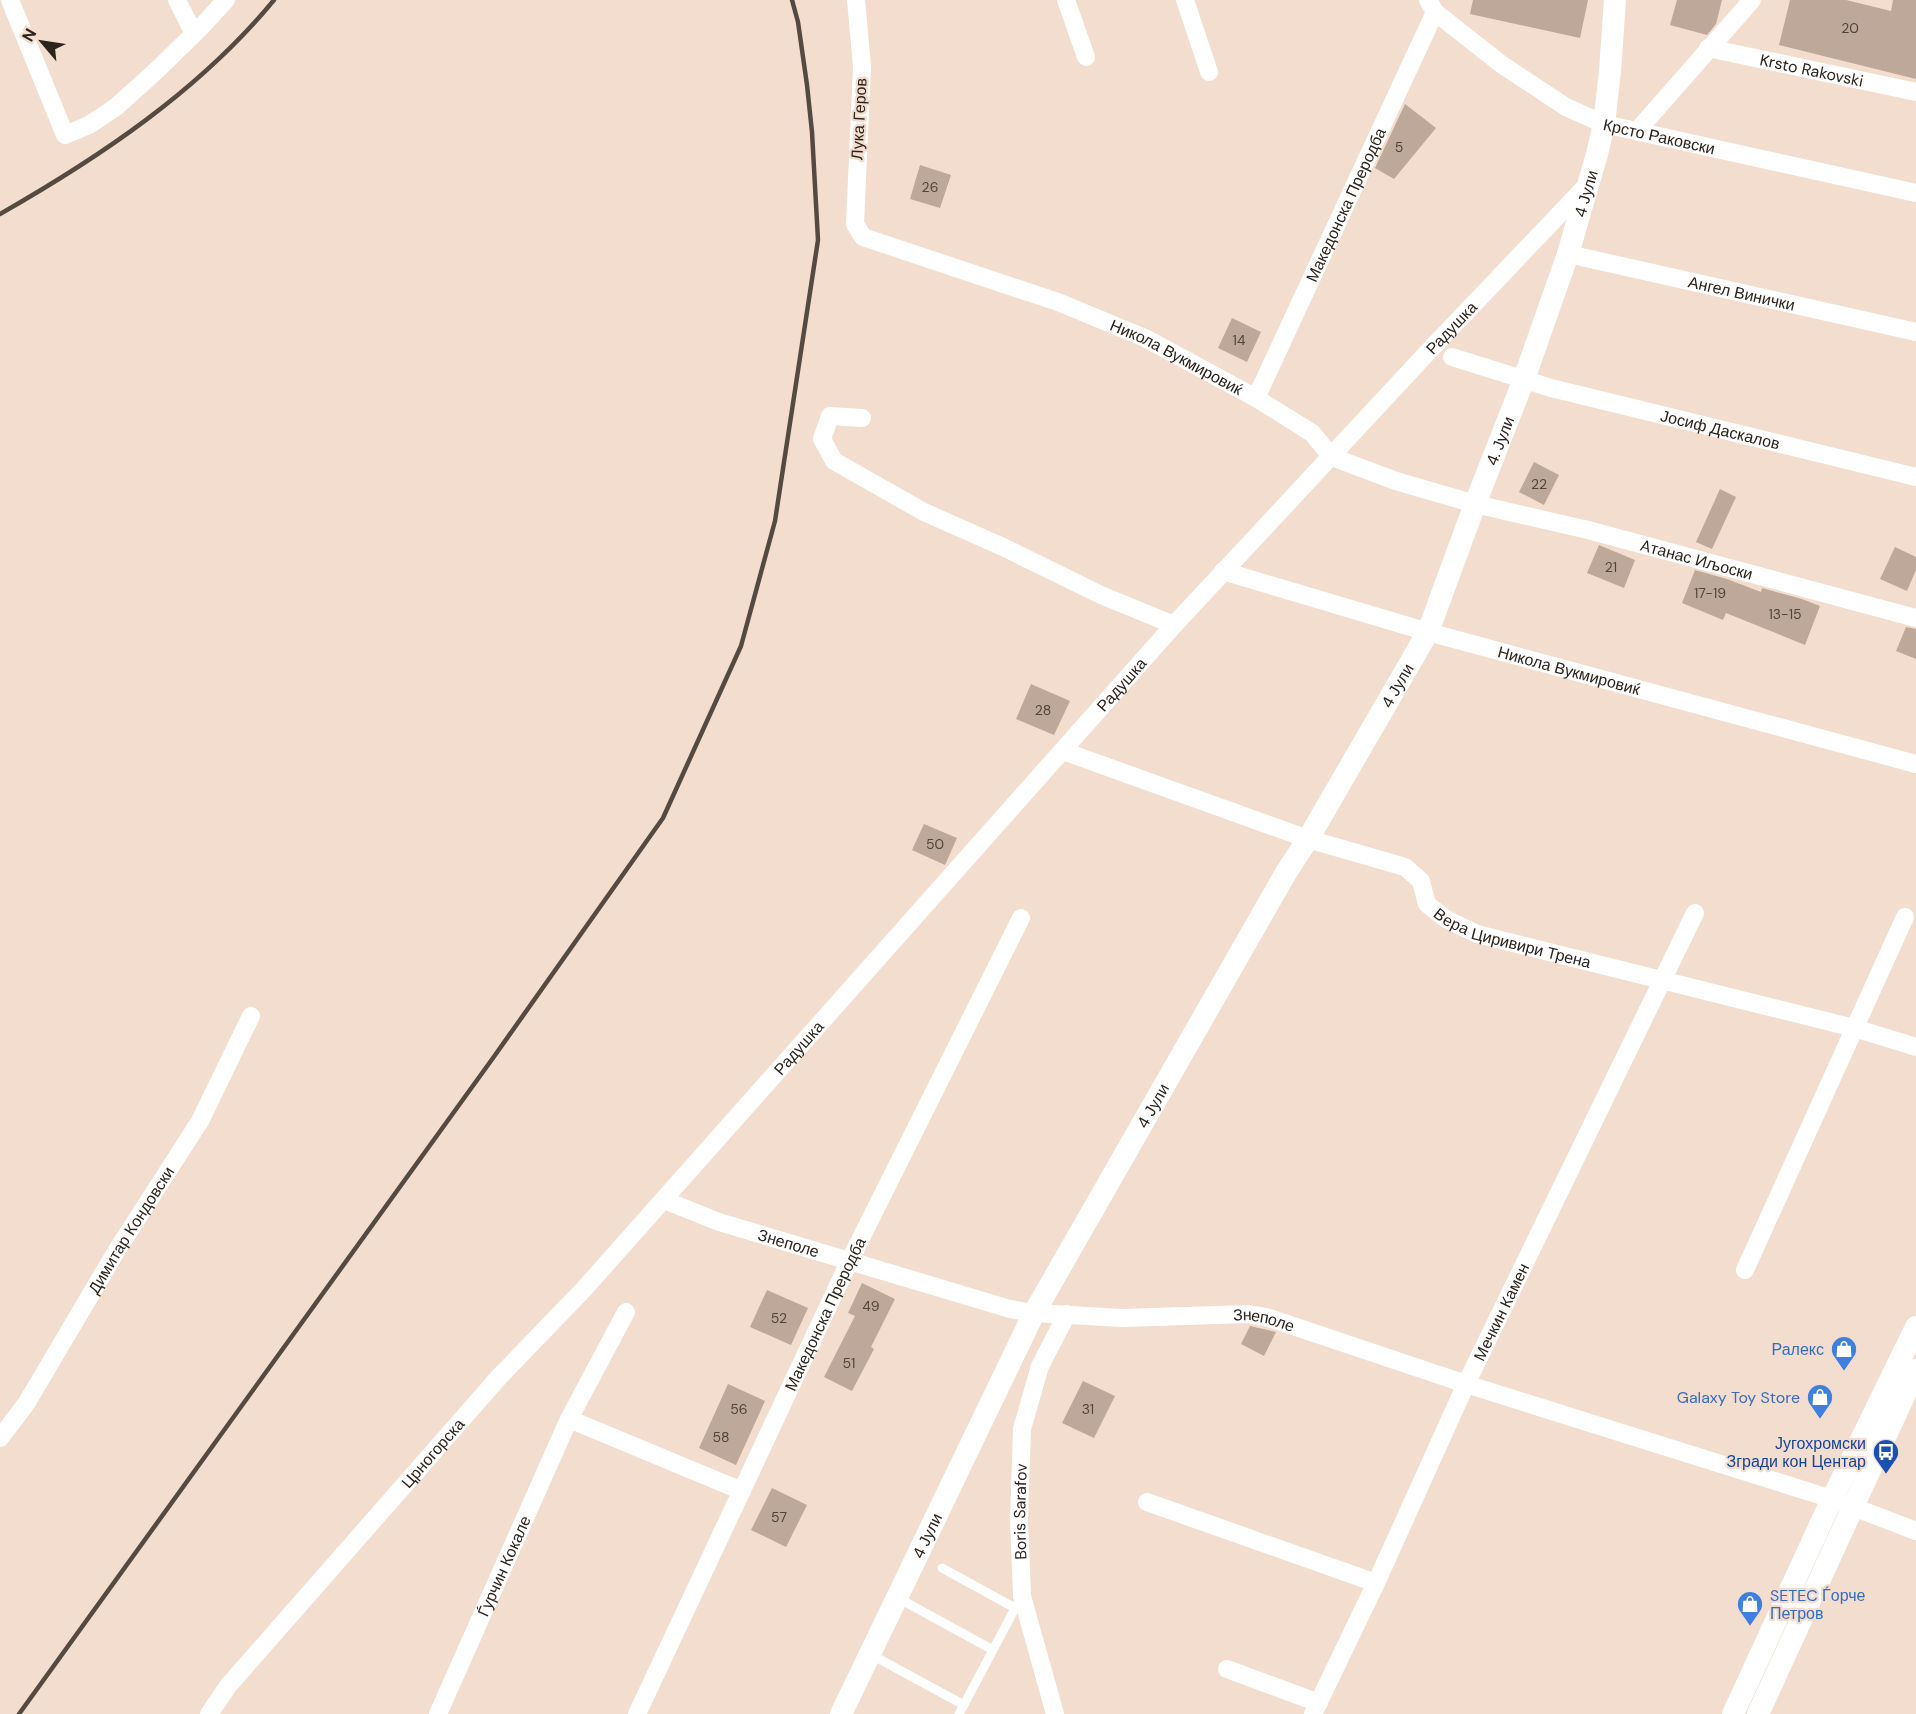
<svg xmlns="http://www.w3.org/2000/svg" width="1916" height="1714" viewBox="0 0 1916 1714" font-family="'DM Sans',sans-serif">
<rect width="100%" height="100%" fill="#f3ddce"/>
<path fill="#bda89a" d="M 1473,0 L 1588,0 L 1580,38 L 1470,14 Z
M 1677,0 L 1722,0 L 1716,24 L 1707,35 L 1670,25 Z
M 1790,0 L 1846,0 L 1891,11 L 1893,0 L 1916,0 L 1916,79 L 1779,45 Z
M 1405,104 L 1436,128 L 1394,179 L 1375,168 Z
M 920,165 L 951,175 L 940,208 L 910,199 Z
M 1232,318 L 1261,332 L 1247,362 L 1218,348 Z
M 1534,462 L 1559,475 L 1544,505 L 1519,492 Z
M 1720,489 L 1736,497 L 1712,549 L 1696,542 Z
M 1599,545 L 1635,560 L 1624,588 L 1587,573 Z
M 1895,547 L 1916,557 L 1916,570 L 1907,591 L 1880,579 Z
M 1695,570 L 1727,579 L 1761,592 L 1762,588 L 1802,599 L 1820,606 L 1805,645 L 1726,613 L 1723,620 L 1682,603 Z
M 1906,627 L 1916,629 L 1916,659 L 1896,651 Z
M 1031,684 L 1070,701 L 1054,735 L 1016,719 Z
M 924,824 L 957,838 L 945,865 L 912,850 Z
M 862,1283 L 895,1299 L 871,1347 L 874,1349 L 852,1391 L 824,1377 L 855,1316 L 848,1313 Z
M 767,1290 L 808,1308 L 791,1345 L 750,1327 Z
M 1250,1326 L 1276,1332 L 1264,1356 L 1241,1344 Z
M 1083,1381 L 1115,1396 L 1094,1438 L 1062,1423 Z
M 728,1384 L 765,1401 L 736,1465 L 699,1448 Z
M 772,1488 L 807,1505 L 786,1547 L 751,1530 Z"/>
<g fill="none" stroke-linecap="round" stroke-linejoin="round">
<path stroke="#fff" stroke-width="9" d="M 942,1568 L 1015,1608
M 898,1598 L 993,1650
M 870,1654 L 964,1705
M 959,1714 L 1021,1597"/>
<g stroke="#fff" stroke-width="18">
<path d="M 10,0 L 65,135 L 89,125 L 116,107 L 157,70 L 201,27 L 226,0"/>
<path d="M 177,0 L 194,34"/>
<path id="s1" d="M 856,0 L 862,67 L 855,224 L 863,237 L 1058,302 L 1145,338 L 1256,398 L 1312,433 L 1332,457 L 1396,481 L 1475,504 L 1588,530 L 1916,618"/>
<path d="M 1066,0 L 1086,57"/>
<path d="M 1185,0 L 1209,72"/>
<path id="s2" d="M 1428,0 L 1435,12 L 1501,64 L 1566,107 L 1604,124 L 1916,193"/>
<path id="s3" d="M 1708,48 L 1916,92"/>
<path d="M 1637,131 L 1752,0"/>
<path id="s4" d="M 1568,254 L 1916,332"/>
<path id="s5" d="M 1452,357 L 1551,388 L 1916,477"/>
<path id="s6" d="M 1256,398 L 1435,12"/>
<path d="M 862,418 L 830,416 L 822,439 L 834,461 L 924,512 L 1003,547 L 1101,595 L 1174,625"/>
<path id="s7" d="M 1223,571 L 1428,632 L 1916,764"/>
<path id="s8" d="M 1063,751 L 1308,839 L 1405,867 L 1421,881 L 1427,904 L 1446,919 L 1477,934 L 1854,1028 L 1916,1047"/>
<path id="s9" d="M 664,1200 L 719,1222 L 1010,1309 L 1034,1313 L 1122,1318 L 1248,1314 L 1266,1317 L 1466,1384 L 1832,1499 L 1916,1531"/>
<path d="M 1745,1270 L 1905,917"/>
<path d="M 569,1419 L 742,1491"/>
<path id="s10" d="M 0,1438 L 26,1404 L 117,1250 L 200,1121 L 251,1016"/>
<path d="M 1147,1502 L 1376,1583"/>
<path d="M 1227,1669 L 1319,1703"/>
<path id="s11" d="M 209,1714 L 228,1686 L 500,1376 L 584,1289 L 1174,625 L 1427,353 L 1589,183"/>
<path id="s12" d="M 438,1714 L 569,1419 L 626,1312"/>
<path id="s13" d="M 637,1714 L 849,1262 L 1021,918"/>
<path id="s14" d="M 1055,1714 L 1022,1596 L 1019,1519 L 1022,1429 L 1040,1366 L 1067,1314"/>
<path id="s15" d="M 1313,1714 L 1376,1583 L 1466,1384 L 1695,913"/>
</g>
<g stroke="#fff" stroke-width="22">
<path id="s16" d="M 841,1714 L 1034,1313 L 1287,871 L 1308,839 L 1428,632 L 1475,504 L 1524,379 L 1568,254 L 1597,154 L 1604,124 L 1610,71 L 1615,0"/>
<path d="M 1733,1714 L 1832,1499 L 1916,1327"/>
<path d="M 1758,1714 L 1916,1370"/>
</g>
<path stroke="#554a42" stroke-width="4.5" d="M 0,214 C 100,157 200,90 274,0
M 19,1714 L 493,1058 L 663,818 L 741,646 L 775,521 L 818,240 L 812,132 L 807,85 L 798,22 L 792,0"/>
</g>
<defs>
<g id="shop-pin" transform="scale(1.35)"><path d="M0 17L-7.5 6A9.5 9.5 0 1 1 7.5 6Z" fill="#3f7fe0" stroke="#f3ddce"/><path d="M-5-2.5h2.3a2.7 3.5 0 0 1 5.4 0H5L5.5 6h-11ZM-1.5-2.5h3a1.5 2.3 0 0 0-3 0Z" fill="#fff"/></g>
<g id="bus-pin" transform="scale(1.35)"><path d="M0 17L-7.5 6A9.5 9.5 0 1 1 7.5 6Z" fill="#1a4fb4" stroke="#f3ddce"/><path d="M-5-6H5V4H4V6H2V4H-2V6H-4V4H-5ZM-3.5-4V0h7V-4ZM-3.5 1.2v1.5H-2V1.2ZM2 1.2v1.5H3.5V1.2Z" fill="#fff"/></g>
</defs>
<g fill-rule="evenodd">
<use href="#shop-pin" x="1844" y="1349"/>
<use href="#shop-pin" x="1820" y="1397"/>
<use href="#bus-pin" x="1886" y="1452"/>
<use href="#shop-pin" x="1750" y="1604"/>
</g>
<g text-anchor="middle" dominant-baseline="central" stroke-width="4.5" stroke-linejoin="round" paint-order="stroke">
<g font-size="14" fill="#50443c">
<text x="1850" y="28">20</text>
<text x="1399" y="147">5</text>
<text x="930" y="187">26</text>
<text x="1239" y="340">14</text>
<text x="1539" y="484">22</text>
<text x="1611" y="567">21</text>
<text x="1710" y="593">17-19</text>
<text x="1785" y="614">13-15</text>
<text x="1043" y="710">28</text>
<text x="935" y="844">50</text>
<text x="871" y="1306">49</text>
<text x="779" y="1318">52</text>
<text x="849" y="1363">51</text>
<text x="739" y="1409">56</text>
<text x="1088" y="1409">31</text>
<text x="721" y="1437">58</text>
<text x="779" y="1517">57</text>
</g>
<g font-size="16" fill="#2b231d" stroke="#f3ddce">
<text stroke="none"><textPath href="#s3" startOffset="106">Krsto Rakovski</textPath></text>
<text transform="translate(859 119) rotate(-87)">Лука Геров</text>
<text stroke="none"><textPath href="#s2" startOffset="274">Крсто Раковски</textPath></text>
<text stroke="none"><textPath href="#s16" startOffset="1698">4 Јули</textPath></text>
<text stroke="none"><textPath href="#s6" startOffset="213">Македонска Преродба</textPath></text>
<text stroke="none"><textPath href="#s4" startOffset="178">Ангел Винички</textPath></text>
<text stroke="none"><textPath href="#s11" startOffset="1862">Радушка</textPath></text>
<text stroke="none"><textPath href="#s1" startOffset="576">Никола Вукмировиќ</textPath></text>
<text stroke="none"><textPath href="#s5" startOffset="278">Јосиф Даскалов</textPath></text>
<text stroke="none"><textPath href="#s16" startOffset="1436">4. Јули</textPath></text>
<text stroke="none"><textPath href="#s1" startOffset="1142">Aтанас Иљоски</textPath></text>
<text stroke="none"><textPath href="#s7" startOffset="360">Никола Вукмировиќ</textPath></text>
<text stroke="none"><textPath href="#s11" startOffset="1376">Радушка</textPath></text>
<text stroke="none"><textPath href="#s16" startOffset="1170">4 Јули</textPath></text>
<text stroke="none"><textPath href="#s8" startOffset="500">Вера Циривири Трена</textPath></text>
<text stroke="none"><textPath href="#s11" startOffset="890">Радушка</textPath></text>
<text stroke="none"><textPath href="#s16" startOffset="684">4 Јули</textPath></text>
<text stroke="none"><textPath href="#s10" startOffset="246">Димитар Кондовски</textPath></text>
<text stroke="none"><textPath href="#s9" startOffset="132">Знеполе</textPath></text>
<text stroke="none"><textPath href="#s15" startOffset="444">Мечкин Камен</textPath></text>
<text stroke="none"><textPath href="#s13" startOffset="442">Македонска Преродба</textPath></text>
<text stroke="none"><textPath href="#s9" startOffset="618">Знеполе</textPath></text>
<text stroke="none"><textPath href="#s11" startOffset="344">Црногорска</textPath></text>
<text stroke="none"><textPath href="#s14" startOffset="207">Boris Sarafov</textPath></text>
<text stroke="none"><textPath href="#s16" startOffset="198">4 Јули</textPath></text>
<text stroke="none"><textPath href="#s12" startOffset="162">Ѓурчин Кокале</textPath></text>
</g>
<g font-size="16" fill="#366cbe" stroke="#f3ddce" text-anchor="end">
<text x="1824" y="1349">Ралекс</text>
<text x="1800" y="1397">Galaxy Toy Store</text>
<text x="1770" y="1595" text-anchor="start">SETEC Ѓорче<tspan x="1770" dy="18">Петров</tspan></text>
</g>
<g font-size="16" fill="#164399" stroke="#f3ddce" text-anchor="end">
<text x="1866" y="1443">Југохромски<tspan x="1866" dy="18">Згради кон Центар</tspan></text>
</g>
</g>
<g transform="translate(42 42) rotate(299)" stroke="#f3ddce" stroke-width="4.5" paint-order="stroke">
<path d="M0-4.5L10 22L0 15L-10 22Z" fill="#2b231d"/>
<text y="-9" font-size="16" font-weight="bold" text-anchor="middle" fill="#2b231d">N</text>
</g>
</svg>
